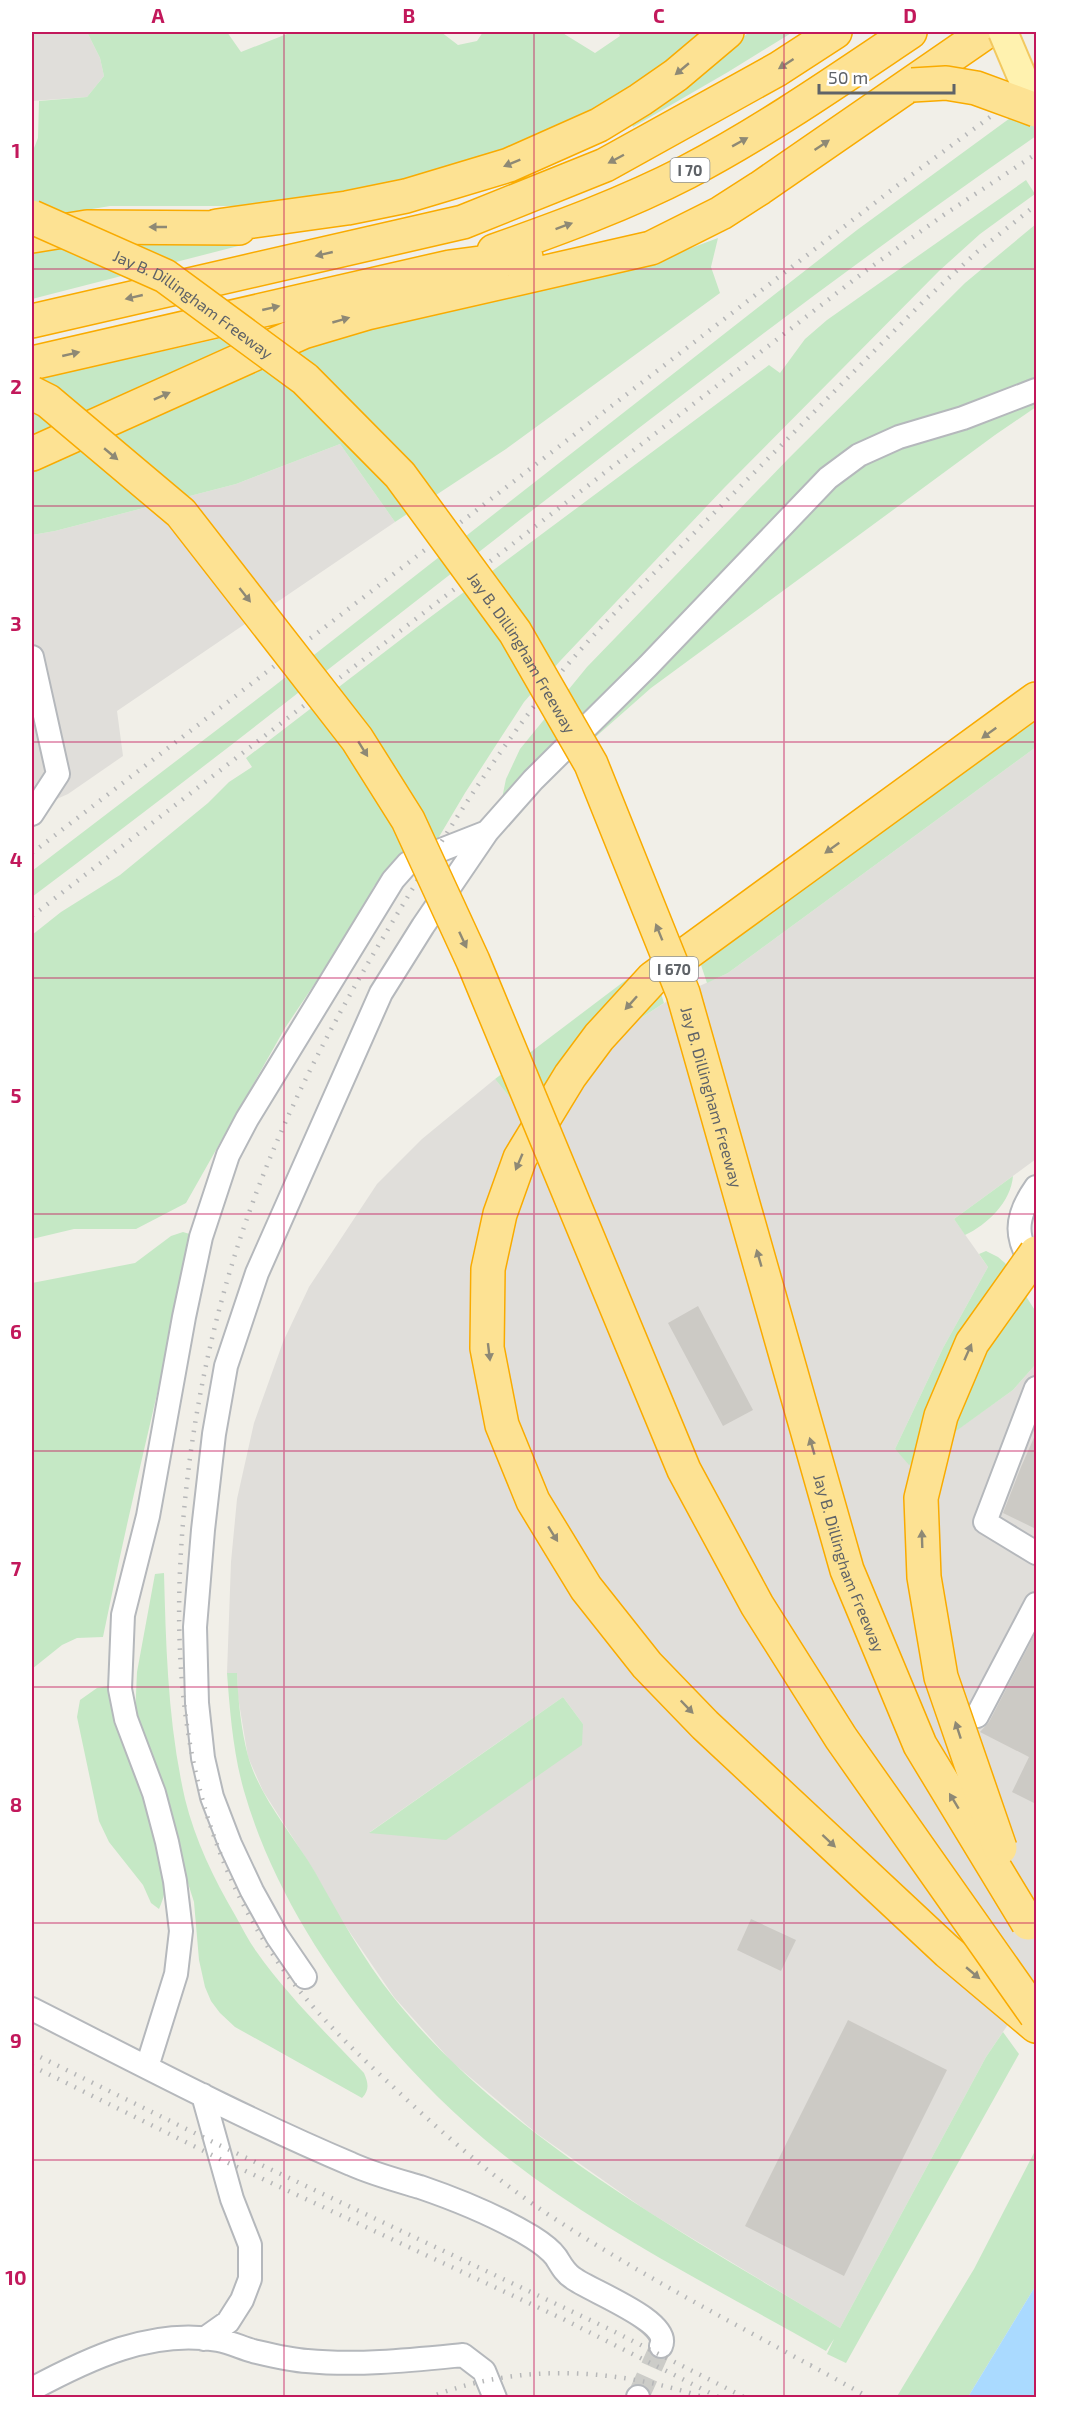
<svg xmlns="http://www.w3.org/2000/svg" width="1068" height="2429" viewBox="0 0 1068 2429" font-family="'Exo 2',sans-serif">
<rect width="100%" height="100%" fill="#f1efe8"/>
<path fill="#e0deda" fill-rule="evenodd" d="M 32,32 L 87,32 L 100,58 L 104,76 L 87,97 L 32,101 Z
M 340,444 L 395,522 L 117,711 L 123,756 L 68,794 L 32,810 L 32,535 L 55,531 L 236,484 Z
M 1036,747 L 1036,1159 L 954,1219 L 988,1267 L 943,1348 L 895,1449 L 909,1464 L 1013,1390 L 1036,1364 L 1036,1983 L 986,2057 L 840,2328 L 647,2211 L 536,2133 L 452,2062 L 394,1997 L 338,1915 L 314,1871 L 263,1791 L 248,1757 L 238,1697 L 237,1673 L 227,1673 L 231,1562 L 237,1499 L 254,1423 L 283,1342 L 309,1287 L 377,1184 L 422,1139 L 495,1079 L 526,1117 L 638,1020 L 669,1000 L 728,973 ZM 563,1697 L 583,1724 L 370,1833 L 370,1832 Z"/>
<path fill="#c5e8c5" d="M 87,32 L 227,32 L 241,52 L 292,32 L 441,32 L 458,45 L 477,41 L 483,32 L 561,32 L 595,53 L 620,36 L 618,32 L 706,32 L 637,91 L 459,175 L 253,206 L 110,206 L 32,219 L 32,153 L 38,138 L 39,101 L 87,97 L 104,76 L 100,58 Z
M 749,32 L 793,32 L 728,72 L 633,127 L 631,123 L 724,55 Z
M 1036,99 L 1036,136 C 691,375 368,645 32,897 L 32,871 L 273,687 L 857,230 Z
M 1026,180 L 1035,194 L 980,234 L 939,271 L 724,488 L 561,660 L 524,702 L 465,793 L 433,847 L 396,865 L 374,886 L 352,928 L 285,1028 L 186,1203 L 136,1229 L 74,1229 L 32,1239 L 32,935 L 61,912 L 120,875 L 208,803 L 229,782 L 252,767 L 246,758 L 425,621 L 769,365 L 780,373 L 805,339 L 827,320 Z
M 1036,224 L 1036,407 L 995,435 L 651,688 L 548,779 L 495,832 L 506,779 L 520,749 L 587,667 L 789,458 L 965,283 Z
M 718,238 L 711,267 L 720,293 L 506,449 L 395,522 L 340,444 L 236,484 L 55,531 L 32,535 L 32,469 L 325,339 L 675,254 Z
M 111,240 L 246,240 L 246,244 L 32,299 L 32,253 Z
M 322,316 L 32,441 L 32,380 Z
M 1036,721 L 1036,747 L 728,973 L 707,983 L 700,962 Z
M 651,961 L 664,1003 L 638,1020 L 526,1117 L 495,1079 Z
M 1013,1176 C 1011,1202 987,1225 965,1235 L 954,1219 Z
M 183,1232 L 193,1235 C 164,1369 130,1503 103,1637 L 77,1638 L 62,1645 L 32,1669 L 32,1283 L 135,1263 L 171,1236 Z
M 986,1251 L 998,1257 L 1005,1263 L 1036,1312 L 1036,1364 L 1013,1390 L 909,1465 L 895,1449 L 943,1348 L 988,1267 L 979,1254 Z
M 164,1573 C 166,1649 168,1724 185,1799 C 195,1840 214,1879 235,1915 C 242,1927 248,1940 256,1951 C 287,1995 327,2034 364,2073 C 368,2083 370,2089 362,2098 L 235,2027 L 220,2013 L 211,2001 L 205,1987 L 199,1960 L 194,1902 L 135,1717 L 137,1672 L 155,1574 Z
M 227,1673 L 237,1673 C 238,1700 241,1729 248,1756 C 260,1798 293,1835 315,1872 C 339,1915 363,1959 394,1998 C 508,2140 686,2234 840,2328 L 986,2057 L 1003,2032 L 1019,2054 L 846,2363 L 827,2354 L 834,2339 L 826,2351 C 716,2288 599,2231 500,2152 C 389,2063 283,1928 244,1791 C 233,1752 230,1712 227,1673 Z
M 108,1686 L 163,1854 C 166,1874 168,1890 159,1909 L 151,1903 L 143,1885 L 109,1842 L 99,1821 L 77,1717 L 80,1700 L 97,1688 Z
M 563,1697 L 583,1724 L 582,1745 L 446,1840 L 369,1833 Z
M 1036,2149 L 1036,2285 L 968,2397 L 896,2398 L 974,2269 Z"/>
<path fill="#aadaff" d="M 1036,2285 L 1036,2397 L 968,2397 Z"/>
<path fill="#cccac5" d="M 698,1306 L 753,1410 L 723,1426 L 668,1323 Z
M 1036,1433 L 1036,1529 L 1003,1513 L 1021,1467 Z
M 1036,1632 L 1036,1804 L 1012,1792 L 1029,1757 L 980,1732 L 989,1722 Z
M 751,1919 L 796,1940 L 781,1971 L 737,1950 Z
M 848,2020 L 947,2070 L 844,2276 L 745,2226 Z"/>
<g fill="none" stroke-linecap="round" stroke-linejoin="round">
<path stroke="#ccccc8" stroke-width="22" stroke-dasharray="22 11" stroke-linecap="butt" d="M 638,2397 L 661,2346"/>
<g stroke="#b5b8bc" stroke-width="26">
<path id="minor" d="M 32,657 L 58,774 L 32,814
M 1036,1187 C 1014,1218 1014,1239 1036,1270
M 1036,1388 L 985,1522 L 1036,1553
M 977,1716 L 1036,1604
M 305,1977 L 277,1936 L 252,1891 L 230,1844 L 212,1797 L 203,1758 L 197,1703 L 195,1627 L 203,1530 L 214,1434 L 226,1366 L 257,1273 L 381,993 L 423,926 L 487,832 L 533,780 L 648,666 L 828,478 L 859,455 L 899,437 L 963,418 L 1036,390
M 32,2009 C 137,2062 242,2118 351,2164 C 373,2174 396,2180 420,2187 C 458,2200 497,2216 532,2237 C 540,2242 550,2249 556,2257 C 561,2265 565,2273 573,2278 C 590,2291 672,2321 661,2346
M 147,2067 L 176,1974 L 181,1931 L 175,1881 L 167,1842 L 154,1793 L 126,1719 L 120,1689 L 123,1615 L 148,1516 L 184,1317 L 201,1237 L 228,1155 L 247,1119 L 393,880 L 408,863 L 487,832
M 203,2095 L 232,2199 L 250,2245 L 250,2279 L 242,2300 L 228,2322 L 204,2339
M 32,2389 C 88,2359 152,2328 218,2340 C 230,2342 242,2348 253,2351 C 270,2355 290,2360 307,2361 C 358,2366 412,2360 463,2355 L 484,2371 L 495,2398
M 638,2398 L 638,2397"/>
</g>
<g stroke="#f9ab00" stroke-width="36">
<path id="highway" d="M 217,226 L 347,208 L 406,196 L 509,165 L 599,125 L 640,100 L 676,75 L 727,32
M 32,236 L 87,227 L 239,228
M 494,251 C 559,228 625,204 687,172 C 765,131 837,81 910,32
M 32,321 L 463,222 L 605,165 L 778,69 L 835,32
M 32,363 L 450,267 L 526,257
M 32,454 L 303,332 L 367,313 L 651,248 L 721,213 L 760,188 L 986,32
M 1036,699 L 653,978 L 599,1037 L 570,1076 L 520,1158 L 500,1214 L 488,1269 L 487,1348 L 502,1425 L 533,1501 L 586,1588 L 647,1665 L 705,1725 L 948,1952 L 1036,2026"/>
</g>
<use href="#minor" stroke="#fff" stroke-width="22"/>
<use href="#highway" stroke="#fde293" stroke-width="33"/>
<path stroke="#b6b7b8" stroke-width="4.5" stroke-dasharray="1.5 8" stroke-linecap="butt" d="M 32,853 L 898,185 L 1036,83
M 32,916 L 864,272 L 945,214 L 1036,154
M 32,2053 L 217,2144 L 607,2328 L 746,2398
M 32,2066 L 222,2160 L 563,2319 L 720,2398
M 428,2398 C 518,2362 616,2368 706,2398
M 870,2398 C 768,2341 664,2289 566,2226 C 502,2186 444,2135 389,2083 C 350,2047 311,2009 280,1965 C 197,1847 174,1712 180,1570 C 186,1436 213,1303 262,1178 C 301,1078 354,984 410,893 C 454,820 500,748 553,682 C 601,623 657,571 710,517 C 783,444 854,371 927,298 L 977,252 L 1036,205"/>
<g stroke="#f2c960" stroke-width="32" stroke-linecap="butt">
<path id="major-bridge" d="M 1003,32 L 1036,110"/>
</g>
<g stroke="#f9ab00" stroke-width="36" stroke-linecap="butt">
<g id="highway-bridge">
<path d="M 912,85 L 946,83 L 976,88 L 1036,110"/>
<path id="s1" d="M 32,217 L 165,276 L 305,379 L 400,475 L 515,632 L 591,764 L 683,993 L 847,1570 L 920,1745 L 1028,1923"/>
<path d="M 32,393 L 48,401 L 181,513 L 357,739 L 408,820 L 473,961 L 684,1470 L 757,1605 L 841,1738 L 1036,2015"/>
<path d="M 1000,1848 L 941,1677 L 924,1577 L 921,1498 L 941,1416 L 972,1343 L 1036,1253"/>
</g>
</g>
<use href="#major-bridge" stroke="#fff2af" stroke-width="28"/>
<use href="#highway-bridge" stroke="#fde293" stroke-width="33"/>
</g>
<defs><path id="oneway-solid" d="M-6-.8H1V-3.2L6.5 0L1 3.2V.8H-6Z" transform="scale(1.5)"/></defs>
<g fill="#8e8975">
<use href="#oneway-solid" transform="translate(786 64) rotate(147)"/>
<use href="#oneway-solid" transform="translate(682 69) rotate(140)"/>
<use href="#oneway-solid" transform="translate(740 142) rotate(-29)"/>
<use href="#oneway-solid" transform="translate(822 145) rotate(-34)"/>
<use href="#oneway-solid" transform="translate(616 159) rotate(152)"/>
<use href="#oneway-solid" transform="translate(512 163) rotate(158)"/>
<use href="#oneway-solid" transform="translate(564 226) rotate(-20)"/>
<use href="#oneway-solid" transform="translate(158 227) rotate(180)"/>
<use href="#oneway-solid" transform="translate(324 254) rotate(167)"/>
<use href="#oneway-solid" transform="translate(134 297) rotate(167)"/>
<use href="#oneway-solid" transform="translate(271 308) rotate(-13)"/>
<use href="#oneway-solid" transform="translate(341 320) rotate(-16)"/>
<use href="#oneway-solid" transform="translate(71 354) rotate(-13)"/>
<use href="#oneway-solid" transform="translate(162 396) rotate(-24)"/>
<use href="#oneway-solid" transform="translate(111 454) rotate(40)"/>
<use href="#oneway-solid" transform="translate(245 595) rotate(52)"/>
<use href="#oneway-solid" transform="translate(989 733) rotate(144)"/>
<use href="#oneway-solid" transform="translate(363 749) rotate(58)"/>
<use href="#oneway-solid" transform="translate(832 848) rotate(144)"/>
<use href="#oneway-solid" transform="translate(659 932) rotate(-112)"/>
<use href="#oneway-solid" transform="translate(463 940) rotate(65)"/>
<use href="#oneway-solid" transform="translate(631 1003) rotate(132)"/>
<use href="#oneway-solid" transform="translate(519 1162) rotate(113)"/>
<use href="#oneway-solid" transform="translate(759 1258) rotate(-106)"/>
<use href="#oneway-solid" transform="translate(489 1352) rotate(83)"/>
<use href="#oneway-solid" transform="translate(968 1352) rotate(-66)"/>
<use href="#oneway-solid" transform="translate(812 1446) rotate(-106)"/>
<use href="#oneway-solid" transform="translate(553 1534) rotate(58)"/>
<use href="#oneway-solid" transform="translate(922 1539) rotate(-92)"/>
<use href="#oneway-solid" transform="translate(687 1707) rotate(46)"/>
<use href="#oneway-solid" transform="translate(958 1730) rotate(-108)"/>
<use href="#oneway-solid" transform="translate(954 1801) rotate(-121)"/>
<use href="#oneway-solid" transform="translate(829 1841) rotate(43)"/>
<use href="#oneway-solid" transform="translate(973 1973) rotate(40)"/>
</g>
<path fill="none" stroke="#c2185b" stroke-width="1.5" stroke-opacity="0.55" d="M 284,32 L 284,2398M 534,32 L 534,2398M 784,32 L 784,2398M 32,269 L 1036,269M 32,506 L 1036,506M 32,742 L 1036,742M 32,978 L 1036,978M 32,1214 L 1036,1214M 32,1451 L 1036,1451M 32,1687 L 1036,1687M 32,1923 L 1036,1923M 32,2160 L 1036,2160"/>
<g text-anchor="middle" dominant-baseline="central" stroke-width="4.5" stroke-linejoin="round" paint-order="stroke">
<g fill="#fff" stroke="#8f9295" stroke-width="1.5">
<rect x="670.5" y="158" width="39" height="24" rx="4.5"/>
<rect x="650" y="957" width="48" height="24" rx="4.5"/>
</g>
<g font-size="15" font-weight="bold" fill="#5f6368">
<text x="690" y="170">I 70</text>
<text x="674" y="969">I 670</text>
</g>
<g font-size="16" fill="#5f6368" stroke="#fff">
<text stroke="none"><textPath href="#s1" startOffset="184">Jay B. Dillingham Freeway</textPath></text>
<text stroke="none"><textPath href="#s1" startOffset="670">Jay B. Dillingham Freeway</textPath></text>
<text stroke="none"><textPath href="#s1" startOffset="1156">Jay B. Dillingham Freeway</textPath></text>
<text stroke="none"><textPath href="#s1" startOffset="1642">Jay B. Dillingham Freeway</textPath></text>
</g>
</g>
<rect width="1068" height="2429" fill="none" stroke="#ffffff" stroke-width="66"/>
<path d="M819 84v9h135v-9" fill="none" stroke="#5f6368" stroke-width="3"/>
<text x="828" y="84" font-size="18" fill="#5f6368" stroke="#ffffff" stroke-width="4.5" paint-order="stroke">50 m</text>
<rect x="33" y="33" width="1002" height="2363" fill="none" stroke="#c2185b" stroke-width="2"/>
<g font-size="20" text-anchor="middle" font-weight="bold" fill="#c2185b">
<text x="158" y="23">A</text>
<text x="409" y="23">B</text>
<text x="659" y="23">C</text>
<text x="910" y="23">D</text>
<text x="16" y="158">1</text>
<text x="16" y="394">2</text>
<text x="16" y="631">3</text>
<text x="16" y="867">4</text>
<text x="16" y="1103">5</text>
<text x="16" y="1339">6</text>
<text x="16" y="1576">7</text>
<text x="16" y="1812">8</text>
<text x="16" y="2048">9</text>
<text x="16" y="2285">10</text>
</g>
</svg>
